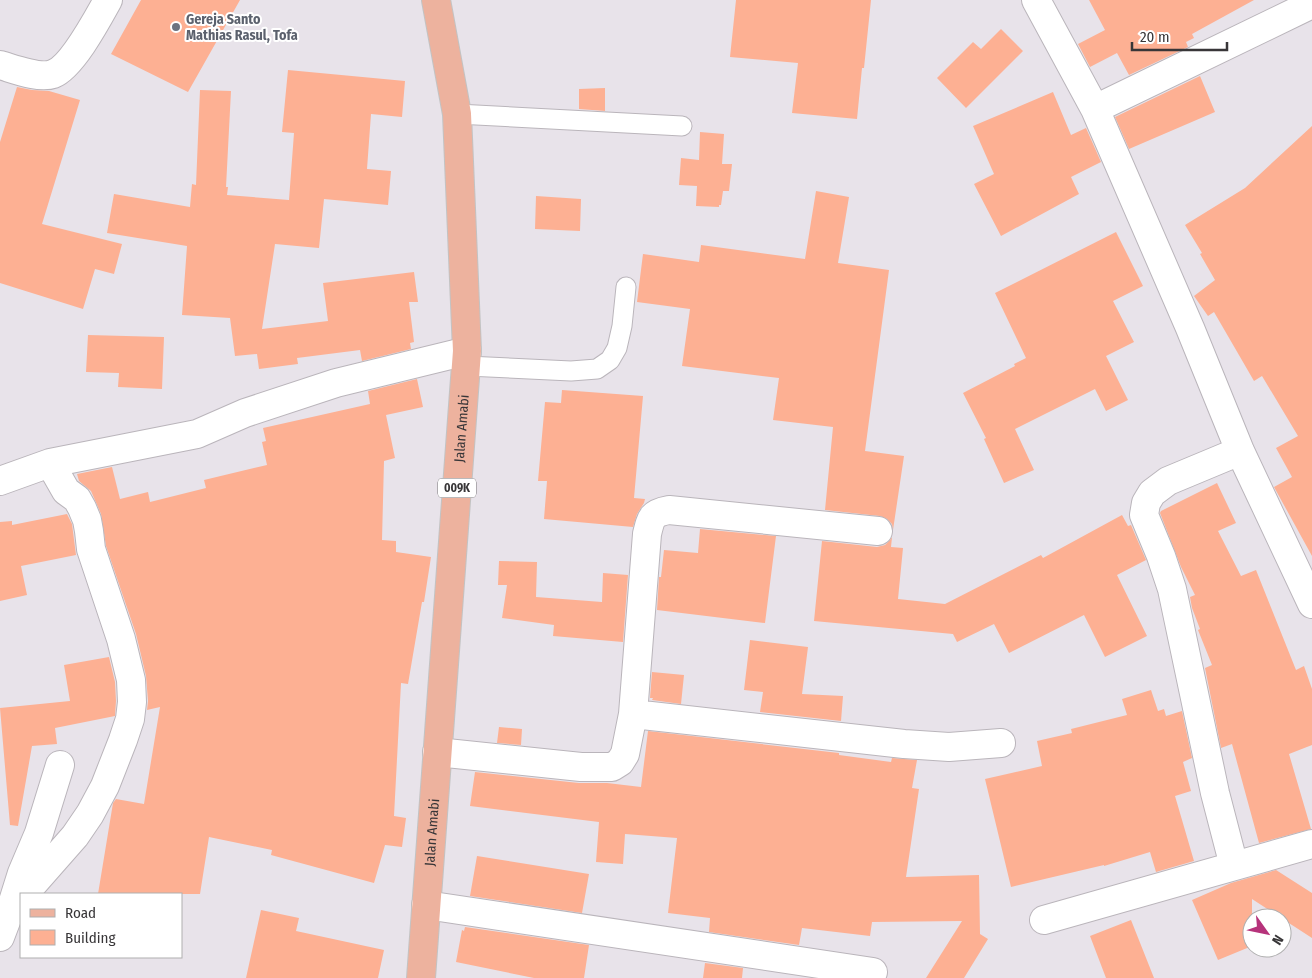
<svg xmlns="http://www.w3.org/2000/svg" width="1312" height="978" viewBox="0 0 1312 978" font-family="'Fira Sans Condensed',sans-serif">
<rect width="100%" height="100%" fill="#e8e3ea"/>
<path fill="#fdb093" d="M 141,0 L 240,0 L 188,92 L 111,54 Z
M 736,0 L 871,0 L 864,68 L 862,68 L 857,119 L 792,113 L 798,63 L 730,57 Z
M 1089,0 L 1254,0 L 1192,34 L 1194,38 L 1186,42 L 1188,47 L 1129,75 L 1117,53 L 1090,67 L 1078,44 L 1105,30 Z
M 1001,29 L 1023,51 L 966,108 L 937,78 L 973,42 L 981,49 Z
M 288,70 L 405,81 L 402,117 L 371,114 L 367,169 L 391,171 L 388,205 L 324,199 L 319,248 L 275,244 L 262,329 L 328,321 L 323,283 L 414,272 L 418,302 L 409,302 L 414,342 L 410,343 L 411,349 L 362,361 L 360,350 L 297,358 L 298,364 L 259,369 L 257,354 L 235,356 L 230,318 L 182,315 L 187,246 L 107,233 L 114,194 L 190,207 L 192,184 L 196,185 L 200,90 L 231,91 L 226,187 L 228,187 L 227,195 L 289,200 L 294,133 L 282,132 Z
M 1200,76 L 1215,112 L 1129,149 L 1115,117 Z
M 17,87 L 32,90 L 49,91 L 80,100 L 42,224 L 122,244 L 114,274 L 95,269 L 83,309 L 0,283 L 0,142 Z
M 605,88 L 605,111 L 579,109 L 579,89 Z
M 1053,92 L 1071,135 L 1086,128 L 1101,162 L 1071,177 L 1079,194 L 1001,236 L 974,184 L 994,174 L 973,126 Z
M 1312,126 L 1312,556 L 1274,487 L 1292,477 L 1276,448 L 1298,436 L 1262,376 L 1254,381 L 1214,312 L 1208,316 L 1194,296 L 1215,280 L 1200,254 L 1202,253 L 1185,225 L 1245,188 Z
M 700,132 L 724,134 L 722,164 L 732,164 L 729,191 L 723,191 L 721,205 L 719,205 L 719,207 L 696,206 L 697,186 L 679,185 L 681,158 L 699,160 Z
M 816,191 L 849,197 L 838,263 L 889,270 L 865,451 L 904,456 L 893,530 L 892,524 L 887,519 L 880,516 L 825,510 L 833,427 L 773,420 L 779,378 L 682,366 L 690,309 L 637,302 L 643,254 L 699,262 L 701,245 L 805,259 Z
M 536,196 L 581,199 L 580,231 L 535,229 Z
M 1116,232 L 1143,286 L 1113,301 L 1134,342 L 1106,356 L 1128,400 L 1106,411 L 1095,389 L 1015,429 L 1034,470 L 1004,483 L 984,439 L 986,438 L 963,393 L 1015,366 L 1014,364 L 1026,358 L 995,293 Z
M 88,335 L 164,337 L 162,389 L 118,387 L 119,373 L 86,372 Z
M 417,379 L 423,407 L 386,415 L 395,458 L 384,461 L 382,540 L 396,541 L 396,552 L 431,557 L 424,602 L 422,602 L 408,684 L 401,683 L 394,816 L 406,818 L 402,847 L 385,845 L 374,883 L 271,855 L 272,850 L 209,837 L 200,894 L 98,894 L 113,803 L 116,799 L 144,804 L 160,707 L 147,710 L 148,701 L 146,676 L 136,634 L 106,546 L 101,514 L 91,491 L 79,481 L 77,474 L 112,467 L 120,499 L 148,492 L 150,502 L 206,488 L 204,480 L 267,465 L 262,442 L 266,441 L 263,428 L 370,404 L 368,391 Z
M 562,390 L 643,396 L 634,498 L 645,499 L 644,503 L 637,514 L 633,527 L 544,519 L 547,481 L 538,481 L 545,402 L 561,403 Z
M 1217,483 L 1236,523 L 1218,531 L 1241,576 L 1256,570 L 1296,670 L 1304,666 L 1312,689 L 1312,745 L 1289,754 L 1311,829 L 1259,843 L 1232,744 L 1221,748 L 1205,668 L 1212,665 L 1198,630 L 1200,629 L 1192,608 L 1190,597 L 1195,595 L 1181,567 L 1160,513 L 1161,511 Z
M 67,514 L 72,524 L 76,555 L 21,566 L 27,595 L 0,601 L 0,522 L 12,521 L 12,525 Z
M 1122,515 L 1128,526 L 1131,525 L 1146,560 L 1117,575 L 1147,636 L 1105,657 L 1084,615 L 1009,653 L 994,624 L 957,642 L 953,634 L 814,621 L 822,541 L 877,547 L 885,545 L 890,540 L 892,537 L 891,547 L 903,548 L 898,599 L 945,604 L 1041,555 L 1043,558 Z
M 700,529 L 776,536 L 765,623 L 657,610 L 659,577 L 661,577 L 664,550 L 698,553 Z
M 499,561 L 537,562 L 536,597 L 602,602 L 603,573 L 628,575 L 623,642 L 553,636 L 554,625 L 502,618 L 507,585 L 498,585 Z
M 750,640 L 808,647 L 802,694 L 843,696 L 841,721 L 760,712 L 763,692 L 744,690 Z
M 109,657 L 115,682 L 116,701 L 115,716 L 55,728 L 57,744 L 32,746 L 18,826 L 10,825 L 0,708 L 70,701 L 64,665 Z
M 652,672 L 684,675 L 681,704 L 652,700 L 653,698 L 650,698 Z
M 1151,690 L 1158,711 L 1164,709 L 1166,716 L 1182,711 L 1192,758 L 1183,762 L 1191,791 L 1175,796 L 1194,861 L 1156,872 L 1150,852 L 1104,866 L 1104,865 L 1011,887 L 985,779 L 1042,766 L 1037,741 L 1072,733 L 1071,729 L 1127,715 L 1122,699 Z
M 499,727 L 522,729 L 521,745 L 497,743 Z
M 648,731 L 839,753 L 839,755 L 891,762 L 892,758 L 917,760 L 912,788 L 919,789 L 906,877 L 979,875 L 980,934 L 988,939 L 964,978 L 926,978 L 962,921 L 872,922 L 870,936 L 802,928 L 799,945 L 709,932 L 710,918 L 668,913 L 677,838 L 625,834 L 623,864 L 596,862 L 599,822 L 470,806 L 475,772 L 579,783 L 607,783 L 641,787 Z
M 477,856 L 589,874 L 582,913 L 470,896 Z
M 1276,870 L 1312,893 L 1312,938 L 1252,899 L 1252,946 L 1218,960 L 1192,900 L 1231,883 Z
M 261,910 L 299,918 L 296,931 L 384,950 L 378,978 L 246,978 Z
M 1131,920 L 1154,978 L 1106,978 L 1090,936 Z
M 465,927 L 589,945 L 584,978 L 534,978 L 456,962 L 462,930 L 464,931 Z
M 705,963 L 743,968 L 742,978 L 703,978 Z"/>
<g fill="none" stroke-linecap="round" stroke-linejoin="round">
<g stroke="#bab5bb" stroke-width="21">
<path id="lane" d="M 457,114 L 682,126
M 467,366 L 571,371 L 597,369 L 610,360 L 617,348 L 622,326 L 626,287"/>
</g>
<g stroke="#bab5bb" stroke-width="30">
<path id="street" d="M 1036,0 L 1095,109 L 1190,328 L 1240,451 L 1312,604
M 0,65 C 14,69 39,79 53,74 C 72,67 98,18 108,0
M 1095,109 L 1312,4
M 0,481 L 50,463 L 197,434 L 245,413 L 336,383 L 467,351
M 633,714 L 647,534 C 651,517 652,513 669,510 L 878,531
M 437,752 L 581,767 L 612,767 L 620,762 L 625,754 L 633,714 L 904,744 L 949,747 L 1001,743
M 1234,866 L 1215,793 L 1172,589 L 1161,556 L 1144,515 L 1146,503 L 1152,493 L 1168,481 L 1240,451
M 24,894 L 75,836 L 90,814 L 105,786 L 123,740 L 130,719 L 132,702 L 131,680 L 121,639 L 91,549 L 89,531 L 87,520 L 82,508 L 77,499 L 66,491 L 50,463
M 426,905 L 873,972
M 1044,920 L 1312,844
M 0,937 L 11,908 L 22,873 L 39,833 L 60,765"/>
</g>
<g stroke="#c3c3c3" stroke-width="30">
<g id="primary">
<path id="s1" d="M 421,978 L 467,351 L 457,114 L 436,0"/>
</g>
</g>
<use href="#lane" stroke="#fff" stroke-width="19"/>
<use href="#street" stroke="#fff" stroke-width="28"/>
<use href="#primary" stroke="#edb29e" stroke-width="28"/>
</g>
<circle fill="#6b7280" stroke="#fff" stroke-width="2" cx="176" cy="27" r="5"/>
<g text-anchor="middle" dominant-baseline="central" stroke-width="4" stroke-linejoin="round" paint-order="stroke">
<rect fill="#fff" stroke="#747274" stroke-width="1" x="438" y="478.5" width="38" height="19" rx="4"/>
<g font-size="12" font-weight="bold" fill="#383638">
<text x="457" y="488">009K</text>
</g>
<g font-size="14" font-weight="bold" fill="#5b616d" stroke="#fff" text-anchor="start">
<text x="186" y="19">Gereja Santo<tspan x="186" dy="16">Mathias Rasul, Tofa</tspan></text>
</g>
<g font-size="14" fill="#383638" stroke="#fff">
<text stroke="none"><textPath href="#s1" startOffset="551">Jalan Amabi</textPath></text>
<text stroke="none"><textPath href="#s1" startOffset="146">Jalan Amabi</textPath></text>
</g>
</g>
<rect x="20" y="893" width="162" height="65" fill="#ffffff" stroke="#afafaf"/>
<rect x="30" y="909" width="25" height="8" fill="#edb29e" stroke="#afafaf"/>
<text x="65" y="918" font-size="15" fill="#383638">Road</text>
<rect x="30" y="930" width="25" height="15" fill="#fdb093" stroke="#afafaf"/>
<text x="65" y="943" font-size="15" fill="#383638">Building</text>
<g transform="translate(1267 933) rotate(123)"><circle r="24" fill="#ffffff" stroke="#afafaf"/>
<path d="M0-4L9 19L0 12L-9 19Z" fill="#b6337b"/>
<text y="-8" font-size="14" font-weight="bold" text-anchor="middle" fill="#383638">N</text>
</g>
<path d="M1132 42v8h95v-8" fill="none" stroke="#383638" stroke-width="2.5"/>
<text x="1140" y="42" font-size="15" fill="#383638" stroke="#ffffff" stroke-width="4" paint-order="stroke">20 m</text>
</svg>
